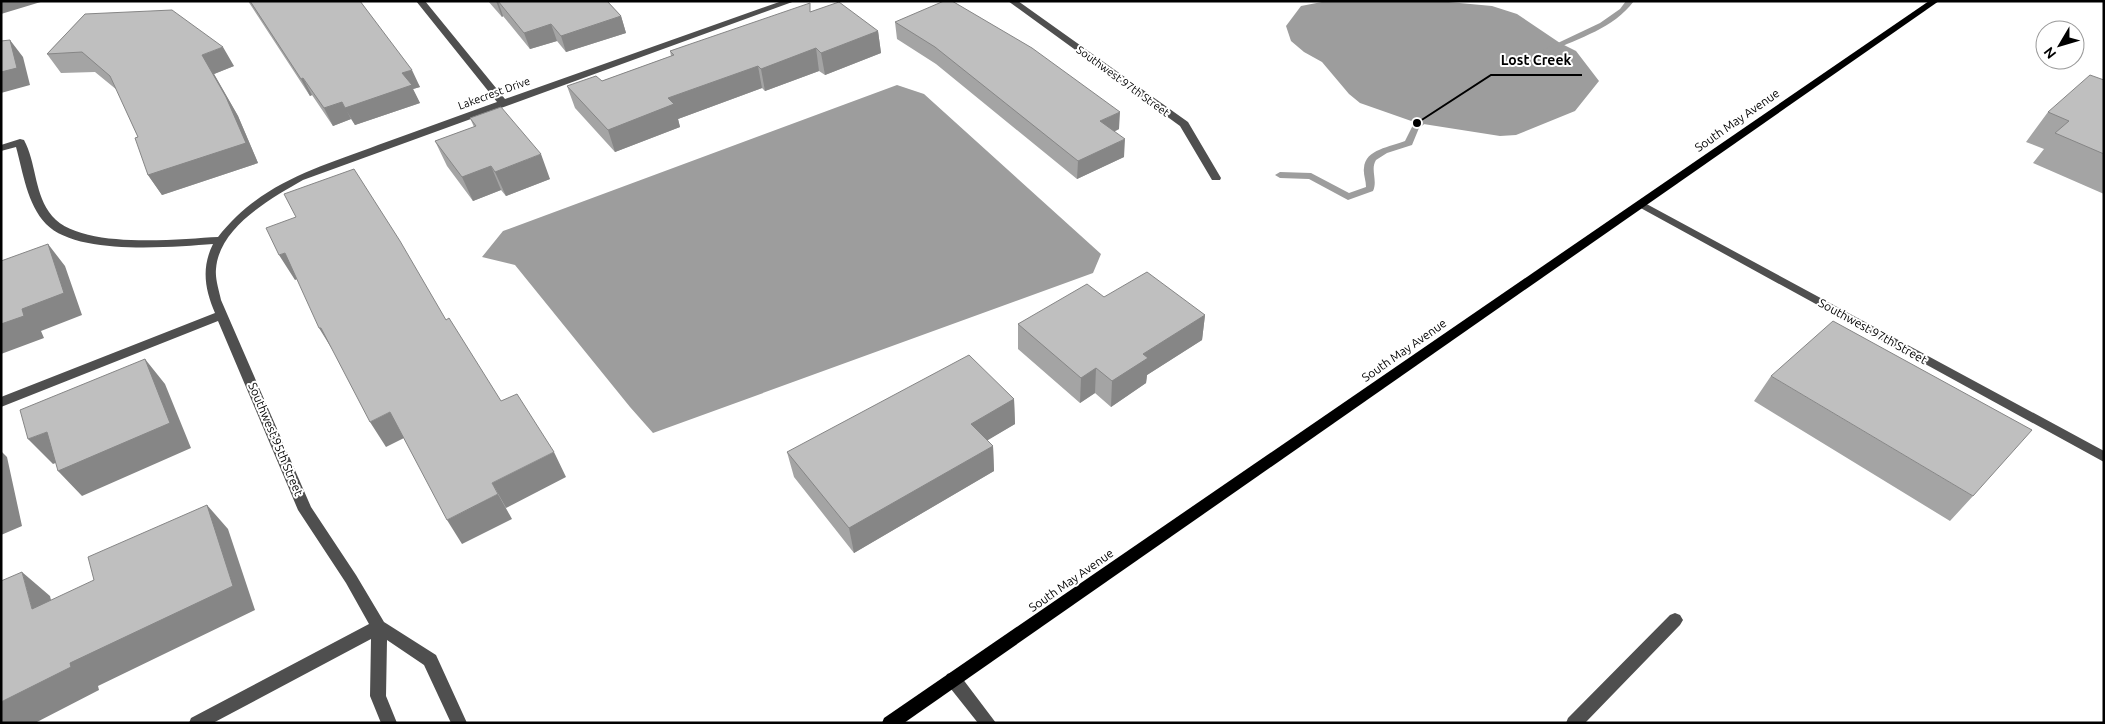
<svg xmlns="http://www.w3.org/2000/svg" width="2105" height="724" viewBox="0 0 2105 724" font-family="Ubuntu,sans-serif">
<rect width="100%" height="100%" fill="#fff"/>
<path fill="#9d9d9d" d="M 1327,1 L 1438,1 L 1492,6 L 1517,14 L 1560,43 L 1576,51 L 1599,81 L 1575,111 L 1516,135 L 1500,136 L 1417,123 L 1360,103 L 1349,94 L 1322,62 L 1304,52 L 1291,41 L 1286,26 L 1301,6 Z
M 897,85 L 924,94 L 1101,254 L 1093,273 L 653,433 L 630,407 L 515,265 L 482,257 L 503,231 Z"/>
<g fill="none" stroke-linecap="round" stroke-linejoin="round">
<path fill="#9d9d9d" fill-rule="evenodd" d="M 1626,1 L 1634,1 C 1613,29 1580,37 1550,52 L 1547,52 L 1543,50 L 1600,23 L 1620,9 Z
M 1431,113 L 1435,116 L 1419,128 L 1412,145 L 1387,153 L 1376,160 C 1370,170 1378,180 1373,191 L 1348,200 L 1309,179 L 1280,178 L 1275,175 L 1280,172 L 1311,173 L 1349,193 L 1366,187 C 1366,180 1363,174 1364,168 C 1365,149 1391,147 1405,141 L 1413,125 Z"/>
<path fill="#4f4f4f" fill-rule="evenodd" d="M 416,1 L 425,1 L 505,99 L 782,1 L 795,1 L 303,180 C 270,199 219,227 216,269 C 215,279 219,290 221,300 L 311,507 L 356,575 L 384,622 L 436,655 L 467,723 L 451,723 L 424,665 L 387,640 L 386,696 L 397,723 L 381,723 L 370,696 L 371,639 L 213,723 L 189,723 L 191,718 L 369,624 L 346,583 L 298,510 L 218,321 L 1,407 L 1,397 L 215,313 C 205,290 201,268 213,244 C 172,247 77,256 46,224 C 27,204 23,172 16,147 L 1,151 L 1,145 L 20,139 L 24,140 C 36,162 34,190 49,212 C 74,251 177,239 218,237 C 260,183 317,168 378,145 C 418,131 457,116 497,102 Z
M 1008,1 L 1018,1 L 1188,122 L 1221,178 L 1220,180 L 1212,180 L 1180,126 Z
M 1641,201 L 2104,451 L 2104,462 L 1637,206 L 1636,204 L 1637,202 Z
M 1675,613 L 1680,615 L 1683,620 L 1680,625 L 1585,723 L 1566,723 L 1568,718 L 1670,615 Z
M 953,672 L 959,674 L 996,723 L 978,723 L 947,684 L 945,679 L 947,674 Z"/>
<path fill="#000" fill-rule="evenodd" d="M 1929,1 L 1939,1 L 904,723 L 882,723 L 884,718 Z"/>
</g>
<path fill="#a4a4a4" d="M 248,1 L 360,1 L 420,87 L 413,89 L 420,103 L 355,125 L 351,119 L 333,126 L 312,95 L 310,96 Z
M 488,1 L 607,1 L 621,16 L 626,33 L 566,52 L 557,41 L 530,49 L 503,16 L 502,17 Z
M 812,12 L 878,31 L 881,53 L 825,75 L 819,71 L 765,91 L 762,88 L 678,119 L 680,127 L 615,152 L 575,108 L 567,86 L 602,81 L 671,56 L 670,51 Z
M 85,14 L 234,66 L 214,74 L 238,116 L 258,163 L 162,195 L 148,175 L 138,137 L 117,90 L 95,72 L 61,73 L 47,54 Z
M 895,22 L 1119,129 L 1114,132 L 1124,157 L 1077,179 L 936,64 L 897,39 Z
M 2104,80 L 2104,194 L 2033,163 L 2044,149 L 2026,142 L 2048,112 Z
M 470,118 L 550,179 L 506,196 L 501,190 L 473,201 L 447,166 L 435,141 L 474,127 Z
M 1104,297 L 1205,315 L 1202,340 L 1147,375 L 1146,383 L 1111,407 L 1095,393 L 1080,403 L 1018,349 L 1018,324 Z
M 1771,376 L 1973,496 L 1950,521 L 1754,401 Z
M 1014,399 L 1015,424 L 987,440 L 993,446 L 994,471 L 854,553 L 794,477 L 787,452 Z"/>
<path fill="#868686" d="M 1,1 L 44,1 L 1,14 Z
M 496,1 L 498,1 L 503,16 L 502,17 Z
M 621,16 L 626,33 L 566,52 L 561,36 Z
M 551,24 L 557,41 L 530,49 L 524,33 Z
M 878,31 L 881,53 L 825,75 L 821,53 Z
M 10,40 L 23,57 L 30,85 L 1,93 L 1,72 Z
M 223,47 L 234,66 L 214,74 L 238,116 L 258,163 L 162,195 L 148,175 L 202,55 Z
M 816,48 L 819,71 L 765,91 L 761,69 Z
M 758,66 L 762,88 L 678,119 L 680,127 L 615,152 L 608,130 L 668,98 Z
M 412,70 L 420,87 L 413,89 L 420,103 L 355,125 L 345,108 L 402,73 Z
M 303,78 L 312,95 L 310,96 L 301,79 Z
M 342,102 L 351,119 L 333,126 L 324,108 Z
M 1120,112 L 1119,129 L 1099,138 L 1100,121 Z
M 1125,139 L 1124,157 L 1077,179 L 1078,161 Z
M 541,154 L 550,179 L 506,196 L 495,172 Z
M 491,166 L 501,190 L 473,201 L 462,177 Z
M 48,244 L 65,266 L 82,315 L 41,331 L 44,338 L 1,354 L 1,324 Z
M 285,253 L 300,278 L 295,280 L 279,255 Z
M 1205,315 L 1202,340 L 1147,375 L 1146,383 L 1111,407 L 1112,381 L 1143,354 Z
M 319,328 L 321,328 L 335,354 Z
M 145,359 L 165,384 L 191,448 L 82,496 L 58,471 Z
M 1096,368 L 1095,393 L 1080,403 L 1081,378 Z
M 1014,399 L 1015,424 L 973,449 L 971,424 Z
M 390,412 L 406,437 L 386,447 L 370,422 Z
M 47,432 L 71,457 L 53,464 L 28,439 Z
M 993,446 L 994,471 L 854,553 L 849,528 Z
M 1,451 L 7,457 L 22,526 L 1,535 Z
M 554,452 L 566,477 L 506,508 L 492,483 Z
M 498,494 L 512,519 L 462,544 L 447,520 Z
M 207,505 L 228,529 L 255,610 L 98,686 L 99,690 L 35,723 L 2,723 L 1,722 L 1,702 L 70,663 Z
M 22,572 L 50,596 L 59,633 L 32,609 Z"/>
<path fill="#bfbfbf" stroke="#868686" d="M 250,1 L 360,1 L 412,70 L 402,73 L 412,85 L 345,108 L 342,102 L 324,108 L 303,78 L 301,79 Z
M 498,1 L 607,1 L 621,16 L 561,36 L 551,24 L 524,33 Z
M 944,1 L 952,1 L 1032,48 L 1120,112 L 1100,121 L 1125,139 L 1078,161 L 935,47 L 895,22 Z
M 839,2 L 878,31 L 821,53 L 816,48 L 761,69 L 758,66 L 668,98 L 674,104 L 608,130 L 567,86 L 596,76 L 602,81 L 674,55 L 670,51 L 810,3 L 810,12 Z
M 172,10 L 223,47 L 202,55 L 226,97 L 246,143 L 148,175 L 135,138 L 138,137 L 110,76 L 82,52 L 47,54 L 85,14 Z
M 10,40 L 17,68 L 1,72 L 1,41 Z
M 2090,75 L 2104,80 L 2104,154 L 2055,133 L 2069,121 L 2048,112 Z
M 501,107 L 541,154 L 495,172 L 491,166 L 462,177 L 435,141 L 476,126 L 470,118 Z
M 354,169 L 400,241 L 446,320 L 449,318 L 501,401 L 517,394 L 554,452 L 492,483 L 498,494 L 447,520 L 390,412 L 370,422 L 321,328 L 319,328 L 285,253 L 279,255 L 266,228 L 296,217 L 284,194 Z
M 48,244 L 64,293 L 22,309 L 24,316 L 1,324 L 1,261 Z
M 1147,272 L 1205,315 L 1143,354 L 1148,358 L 1112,381 L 1096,368 L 1081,378 L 1018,324 L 1087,284 L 1104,297 Z
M 1833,321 L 2032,430 L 1973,496 L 1771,376 Z
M 969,355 L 1014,399 L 971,424 L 993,446 L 849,528 L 787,452 Z
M 145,359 L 170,423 L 58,471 L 47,432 L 28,439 L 20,410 Z
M 207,505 L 233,586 L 70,663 L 71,667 L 1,702 L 1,581 L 22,572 L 32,609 L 94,580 L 88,557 Z"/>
<g text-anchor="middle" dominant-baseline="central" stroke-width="4" stroke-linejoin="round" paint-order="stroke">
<g font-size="11" fill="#000" stroke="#fff">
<text transform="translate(1123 81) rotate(36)">Southwest 97th Street</text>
<text transform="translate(494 93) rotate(-20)">Lakecrest Drive</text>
</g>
<g font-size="12" fill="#000" stroke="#fff">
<text transform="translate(1737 120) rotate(-35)">South May Avenue</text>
<text transform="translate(1873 331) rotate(29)">Southwest 97th Street</text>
<text transform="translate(1404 350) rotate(-35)">South May Avenue</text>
<text transform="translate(276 439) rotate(67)">Southwest 95th Street</text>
<text transform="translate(1071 580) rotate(-35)">South May Avenue</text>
</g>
</g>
<path fill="none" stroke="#000" stroke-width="2" d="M1417 123L1491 75H1582"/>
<circle fill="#000" stroke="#fff" stroke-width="2" cx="1417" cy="123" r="5"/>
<g font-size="14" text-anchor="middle" font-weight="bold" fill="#000" stroke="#fff" stroke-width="4" stroke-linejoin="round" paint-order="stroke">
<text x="1536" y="65">Lost Creek</text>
</g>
<rect width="2105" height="724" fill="none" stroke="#000000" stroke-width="5"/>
<g transform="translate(2060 45) rotate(232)"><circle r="24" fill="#ffffff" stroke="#999999"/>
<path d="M0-4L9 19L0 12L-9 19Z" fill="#000000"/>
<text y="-8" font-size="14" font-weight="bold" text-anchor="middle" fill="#000000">N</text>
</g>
</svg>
